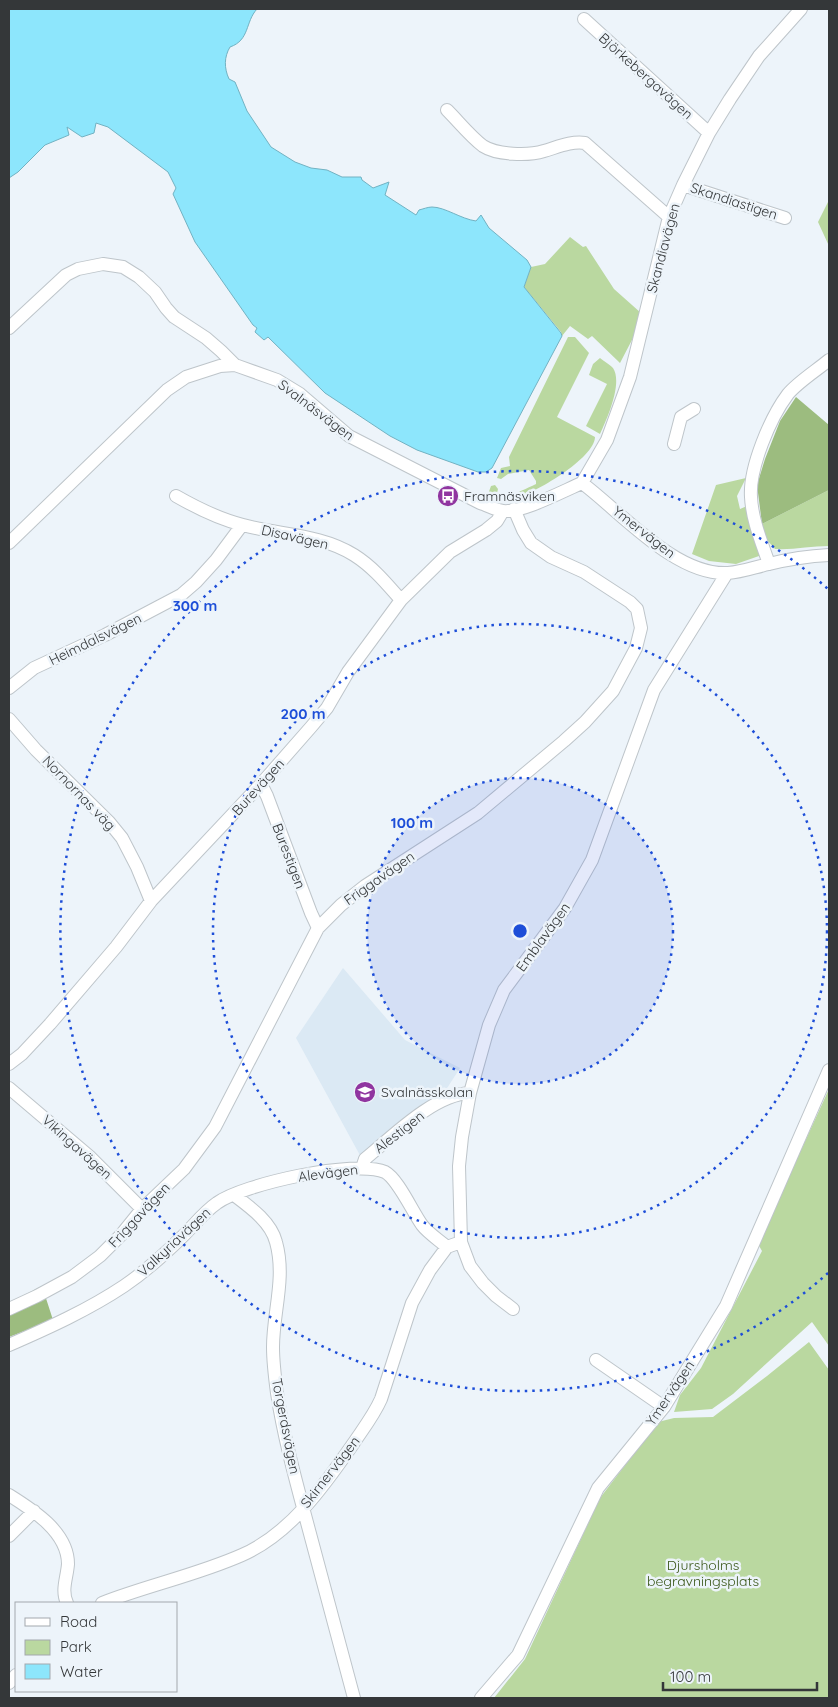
<svg xmlns="http://www.w3.org/2000/svg" width="838" height="1707" viewBox="0 0 838 1707" font-family="Quicksand,sans-serif">
<rect width="100%" height="100%" fill="#edf4fa"/>
<path fill="#dbe9f4" d="M 343,968 L 405,1040 L 460,1068 L 442,1096 L 362,1159 L 296,1038 Z"/>
<path fill="#bad8a0" d="M 829,200 L 829,246 L 818,222 Z
M 570,237 L 583,247 L 586,246 L 614,289 L 641,313 L 633,338 L 620,363 L 592,336 L 588,339 L 570,326 L 562,336 L 561,332 L 524,287 L 531,267 L 545,264 Z
M 568,337 L 575,337 L 589,353 L 557,417 L 595,437 C 595,458 533,495 514,498 C 505,500 497,499 487,497 L 491,486 L 495,485 L 498,489 L 497,493 C 510,498 523,490 536,484 L 536,481 L 529,470 L 508,474 L 501,479 L 497,478 L 501,468 L 510,466 L 509,457 Z
M 600,358 C 604,361 610,365 613,368 C 623,383 607,419 600,434 L 586,426 L 607,384 L 589,375 L 593,364 Z
M 746,478 L 737,496 L 740,509 L 747,506 L 761,552 L 759,556 L 736,564 L 709,561 L 692,554 L 716,485 Z
M 829,490 L 829,546 C 811,546 793,550 775,549 L 767,540 L 762,524 Z
M 829,1089 L 829,1346 L 812,1322 L 733,1394 L 712,1409 L 674,1412 L 680,1395 L 701,1368 L 762,1251 L 758,1244 Z
M 809,1342 L 829,1370 L 829,1698 L 494,1698 L 525,1659 L 600,1498 L 658,1422 L 674,1418 L 713,1417 L 767,1376 Z"/>
<path fill="#9cbc7f" d="M 796,397 L 829,425 L 829,490 L 762,524 L 757,485 L 765,459 L 780,421 Z
M 42,1286 L 53,1320 L 9,1337 L 9,1303 Z"/>
<path fill="#8de6fc" stroke="#72b2c2" d="M 9,9 L 257,9 C 245,22 250,40 230,47 C 224,57 224,68 229,79 L 235,82 L 247,111 L 271,147 L 295,162 L 311,168 L 327,170 L 342,177 L 361,177 L 362,180 L 373,188 L 389,182 L 385,195 L 416,215 L 419,210 C 423,209 428,207 432,207 C 445,207 461,219 476,221 L 481,215 L 489,228 L 527,260 L 531,267 L 524,287 L 561,333 L 562,336 L 492,468 L 486,472 L 478,472 L 417,450 L 390,436 L 325,393 L 268,337 L 264,340 L 255,332 L 257,328 L 253,325 L 195,242 L 173,194 L 176,188 L 168,172 L 108,127 L 96,123 L 94,133 L 82,137 L 67,127 L 69,135 L 45,145 L 18,172 L 9,178 Z"/>
<g fill="none" stroke-linecap="round" stroke-linejoin="round">
<g stroke="#bec5ca" stroke-width="14">
<path id="minor" d="M 584,19 L 709,133
M 447,110 C 459,122 470,136 483,146 C 497,155 528,156 544,151 C 558,147 571,141 585,143 L 669,217
M 683,185 L 785,218
M 9,328 L 66,275 L 78,269 L 103,264 L 123,267 L 139,277 L 155,292 L 166,308 L 174,317 L 206,338 L 221,351 L 235,365
M 674,444 L 681,417 L 694,409
M 582,483 L 607,440 L 630,377 L 669,217 L 683,185 L 709,133 L 730,99 L 759,56 L 801,9
M 582,483 C 622,513 676,576 728,573 C 743,572 755,567 769,564 C 789,559 809,556 829,555
M 176,496 C 197,508 219,519 243,525 C 279,535 321,534 354,555 C 373,567 386,583 401,600
M 9,543 L 167,390 L 186,377 L 220,366 L 235,365 L 277,380 L 300,394 L 349,436 L 480,503 C 487,505 495,510 503,511 C 522,513 563,491 582,483
M 769,564 C 762,543 752,520 751,497 C 749,468 770,418 788,394 C 798,382 817,370 829,360
M 9,688 L 34,668 L 105,635 L 181,595 L 196,582 L 216,560 L 242,525
M 9,719 L 36,750 L 109,822 L 122,838 L 137,867 L 151,901
M 261,784 L 267,796 L 311,913 L 318,928
M 9,1064 L 22,1054 L 50,1024 L 116,947 L 151,901 L 261,784 L 311,727 L 327,708 L 348,672 L 401,600 L 450,552 L 486,530 L 497,521 L 503,511
M 9,1088 L 89,1156 L 142,1209
M 362,1168 L 365,1159 C 392,1137 434,1094 470,1093
M 234,1195 C 250,1207 271,1222 276,1242 C 286,1278 273,1312 273,1347 C 273,1362 275,1378 277,1393 C 284,1439 297,1485 309,1530 C 324,1586 339,1642 354,1698
M 9,1309 L 37,1296 L 72,1277 L 100,1256 L 121,1235 L 142,1209 L 184,1169 L 215,1127 L 318,928 L 341,905 L 365,886 L 478,813 L 564,741 L 585,722 L 613,691 L 636,648 L 641,628 L 637,609 L 630,602 L 584,572 L 551,557 L 531,543 L 523,530 L 514,509
M 513,1309 L 496,1296 L 483,1283 L 470,1266 L 461,1242 L 459,1166 L 462,1137 L 470,1093 L 489,1025 L 504,990 L 565,908 L 592,860 L 654,690 L 727,573
M 9,1345 C 48,1328 88,1310 124,1286 C 146,1271 165,1254 184,1235 C 195,1224 204,1212 217,1203 C 243,1184 356,1159 385,1172 C 398,1179 412,1211 422,1225 C 428,1233 439,1240 447,1247
M 596,1360 L 664,1407
M 9,1495 C 33,1510 68,1532 68,1564 C 67,1578 61,1590 67,1603
M 9,1536 L 34,1511
M 102,1603 C 148,1585 197,1575 242,1555 C 290,1534 324,1486 353,1444 C 363,1429 374,1415 381,1399 L 412,1303 L 430,1270 L 447,1247 L 461,1242
M 9,1683 L 16,1675
M 481,1698 L 518,1655 L 598,1488 L 664,1407 L 726,1306 L 829,1070"/>
</g>
<use href="#minor" stroke="#fff" stroke-width="12"/>
</g>
<circle cx="520" cy="931" r="153" fill="#1d4ed8" fill-opacity=".12"/>
<g fill="none" stroke="#1d4ed8" stroke-width="2.5" stroke-dasharray="2.5 5">
<circle cx="520" cy="931" r="153"/>
<circle cx="520" cy="931" r="307"/>
<path d="M828 1273A460 460 0 1 1 828 589"/>
</g>
<defs>
<g id="bus-disc" transform="scale(1.125)"><circle r="9.5" fill="#9035a0" stroke="#edf4fa"/><path d="M-5-6H5V4H4V6H2V4H-2V6H-4V4H-5ZM-3.5-4V0h7V-4ZM-3.5 1.2v1.5H-2V1.2ZM2 1.2v1.5H3.5V1.2Z" fill="#fff"/></g>
<g id="school-disc" transform="scale(1.125)"><circle r="9.5" fill="#9035a0" stroke="#edf4fa"/><path d="M0-5L7-2L0 1L-7-2ZM-4 1L0 2.5L4 1V4Q0 6-4 4Z" fill="#fff"/></g>
</defs>
<g fill-rule="evenodd">
<use href="#bus-disc" x="448" y="496"/>
<use href="#school-disc" x="365" y="1092"/>
</g>
<g text-anchor="middle" dominant-baseline="central" stroke-width="5" stroke-linejoin="round" paint-order="stroke">
<g font-size="14" fill="#343739" stroke="#edf4fa">
<text transform="translate(646 76) rotate(42)">Björkebergavägen</text>
<text transform="translate(734 201) rotate(18)">Skandiastigen</text>
<text transform="translate(663 248) rotate(-75)">Skandiavägen</text>
<text transform="translate(316 410) rotate(37)">Svalnäsvägen</text>
<text transform="translate(644 532) rotate(38)">Ymervägen</text>
<text transform="translate(295 537) rotate(13)">Disavägen</text>
<text transform="translate(95 639) rotate(-26)">Heimdalsvägen</text>
<text transform="translate(258 787) rotate(-48)">Burevägen</text>
<text transform="translate(79 793) rotate(46)">Nornornas väg</text>
<text transform="translate(289 856) rotate(69)">Burestigen</text>
<text transform="translate(379 878) rotate(-35)">Friggavägen</text>
<text transform="translate(543 937) rotate(-54)">Emblavägen</text>
<text transform="translate(399 1132) rotate(-38)">Alestigen</text>
<text transform="translate(77 1147) rotate(42)">Vikingavägen</text>
<text transform="translate(328 1173) rotate(-7)">Alevägen</text>
<text transform="translate(139 1215) rotate(-47)">Friggavägen</text>
<text transform="translate(174 1242) rotate(-43)">Valkyriavägen</text>
<text transform="translate(670 1393) rotate(-56)">Ymervägen</text>
<text transform="translate(286 1426) rotate(79)">Torgerdsvägen</text>
<text transform="translate(330 1472) rotate(-52)">Skirnervägen</text>
</g>
<g font-size="14" fill="#343739" stroke="#edf4fa" text-anchor="start">
<text x="464" y="496">Framnäsviken</text>
<text x="381" y="1092">Svalnässkolan</text>
</g>
<g font-size="14" fill="#385516" stroke="#edf4fa">
<text x="703" y="1565">Djursholms<tspan x="703" dy="16">begravningsplats</tspan></text>
</g>
</g>
<circle cx="520" cy="931" r="8" fill="#1d4ed8" stroke="#edf4fa" stroke-width="2.5"/>
<g font-size="15" text-anchor="middle" font-weight="bold" fill="#1d4ed8" stroke="#edf4fa" stroke-width="5" stroke-linejoin="round" paint-order="stroke">
<text x="195" y="611">300 m</text>
<text x="303" y="719">200 m</text>
<text x="412" y="828">100 m</text>
</g>
<rect width="838" height="1707" fill="none" stroke="#343739" stroke-width="20"/>
<rect x="15" y="1602" width="162" height="90" fill="#edf4fa" stroke="#a3a8ad"/>
<rect x="25" y="1618" width="25" height="8" fill="#ffffff" stroke="#a3a8ad"/>
<text x="60" y="1627" font-size="15" fill="#343739">Road</text>
<rect x="25" y="1640" width="25" height="15" fill="#bad8a0" stroke="#a3a8ad"/>
<text x="60" y="1652" font-size="15" fill="#343739">Park</text>
<rect x="25" y="1664" width="25" height="15" fill="#8de6fc" stroke="#a3a8ad"/>
<text x="60" y="1677" font-size="15" fill="#343739">Water</text>
<path d="M663 1682v8h154v-8" fill="none" stroke="#343739" stroke-width="2.5"/>
<text x="670" y="1682" font-size="15" fill="#343739" stroke="#edf4fa" stroke-width="4" paint-order="stroke">100 m</text>
</svg>
